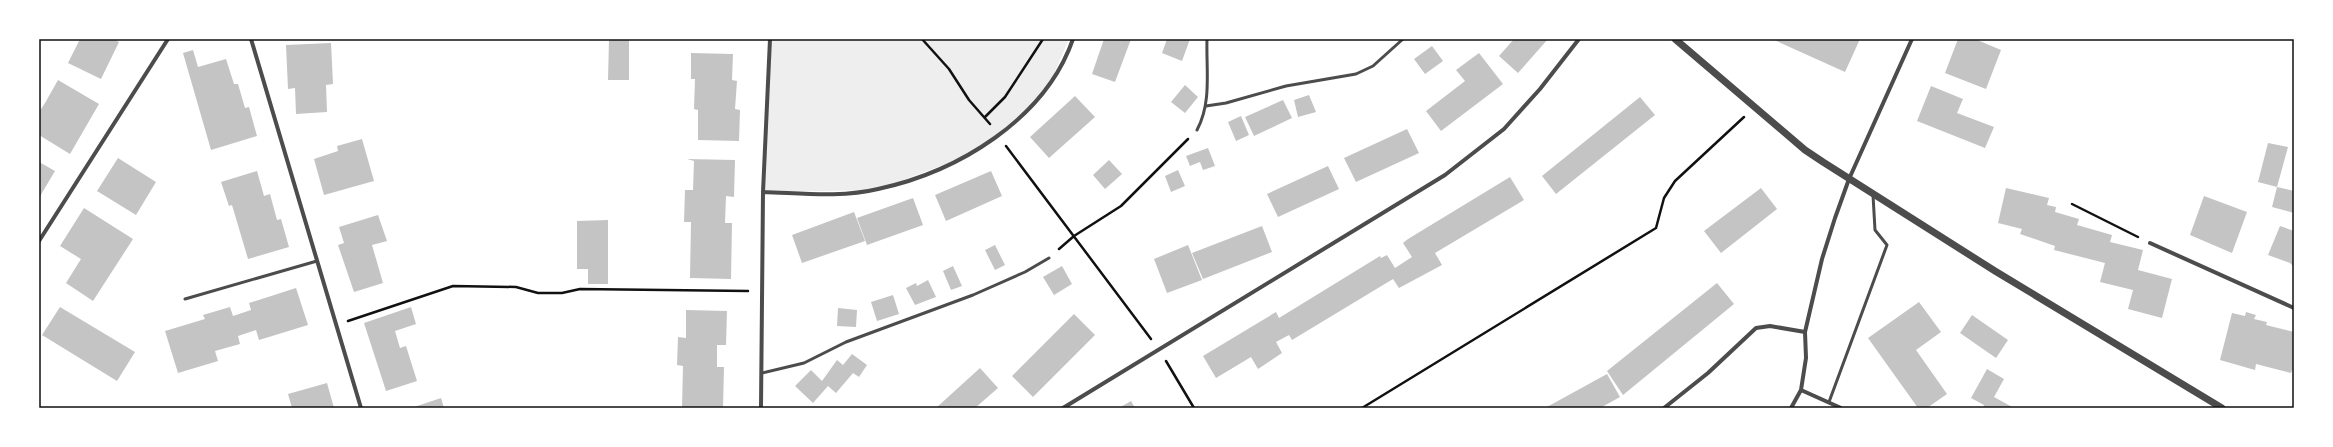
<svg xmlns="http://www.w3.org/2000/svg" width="2333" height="447" viewBox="0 0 2333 447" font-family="'Alegreya Sans',sans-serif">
<rect width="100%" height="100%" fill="#fff"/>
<path fill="#eee" d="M 770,39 L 1069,39 L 1050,83 L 1016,120 L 967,156 L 877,190 L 763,192 Z"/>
<path fill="#c4c4c4" d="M 80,39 L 114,39 L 119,42 L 101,79 L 68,63 Z
M 609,39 L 629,39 L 629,80 L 608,80 Z
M 1104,39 L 1131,39 L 1115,82 L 1092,74 Z
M 1167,39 L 1190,39 L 1182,61 L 1162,53 Z
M 1514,39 L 1548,39 L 1518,73 L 1499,56 Z
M 1772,39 L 1860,39 L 1845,72 Z
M 1958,39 L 1975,39 L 2001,50 L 1986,89 L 1945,73 Z
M 331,43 L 333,84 L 326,85 L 327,112 L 296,114 L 295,88 L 288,89 L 286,45 Z
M 1432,46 L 1443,61 L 1425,74 L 1414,59 Z
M 193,50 L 198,67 L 226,59 L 234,84 L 238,84 L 245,108 L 249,107 L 257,136 L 211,150 L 183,53 Z
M 691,53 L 733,54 L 732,80 L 737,81 L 735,109 L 740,110 L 739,141 L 698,140 L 698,110 L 694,109 L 695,79 L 691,79 Z
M 1479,53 L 1503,84 L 1441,131 L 1426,111 L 1465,81 L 1456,70 Z
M 58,80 L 99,104 L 70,154 L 39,135 L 39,108 L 41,109 L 45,103 Z
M 1185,85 L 1198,97 L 1185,113 L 1171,102 Z
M 1931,86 L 1963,99 L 1957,113 L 1994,127 L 1985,148 L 1917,121 Z
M 1309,95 L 1316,112 L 1298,117 L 1294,100 Z
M 1075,96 L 1095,117 L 1049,158 L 1030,137 Z
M 1640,97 L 1655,115 L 1556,194 L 1542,176 Z
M 1283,100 L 1292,118 L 1254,136 L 1245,117 Z
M 1241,116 L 1249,135 L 1236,141 L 1228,122 Z
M 1407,129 L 1419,153 L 1356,182 L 1344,158 Z
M 362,139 L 374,181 L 324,195 L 314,159 L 338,151 L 337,146 Z
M 2268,143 L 2288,147 L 2277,187 L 2258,182 Z
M 1208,148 L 1215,166 L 1203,170 L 1200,162 L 1190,166 L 1186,156 Z
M 118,158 L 156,182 L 136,215 L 97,191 Z
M 687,159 L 735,160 L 734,197 L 726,196 L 725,223 L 732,223 L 731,279 L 690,278 L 691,222 L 684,222 L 685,190 L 693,190 L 694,161 Z
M 1109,160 L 1122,174 L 1105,189 L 1093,175 Z
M 39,162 L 55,171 L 39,198 Z
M 1328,166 L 1339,189 L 1278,217 L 1267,194 Z
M 1178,170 L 1185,186 L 1171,192 L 1165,176 Z
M 257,171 L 264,196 L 270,194 L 277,220 L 281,219 L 289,247 L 248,259 L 232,205 L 229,206 L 221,182 Z
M 991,171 L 1002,196 L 946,221 L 935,195 Z
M 1510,177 L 1524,200 L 1435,253 L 1442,265 L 1399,288 L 1393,279 L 1292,340 L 1289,335 L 1276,342 L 1282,353 L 1258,369 L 1251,357 L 1216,378 L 1203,356 L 1276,312 L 1279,318 L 1380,256 L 1381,258 L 1387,255 L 1395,268 L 1412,257 L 1403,243 L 1408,239 Z
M 2277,187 L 2294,191 L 2294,213 L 2272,207 Z
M 1761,188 L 1777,209 L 1721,253 L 1704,231 Z
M 2006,188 L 2049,198 L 2047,205 L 2056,207 L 2055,212 L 2079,219 L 2077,225 L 2112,235 L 2110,242 L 2143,250 L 2138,270 L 2172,279 L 2162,318 L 2128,309 L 2133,290 L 2100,282 L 2105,263 L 2054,250 L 2055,246 L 2020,234 L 2022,229 L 1998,223 Z
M 2204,196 L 2247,212 L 2232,253 L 2190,235 Z
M 913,198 L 923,225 L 867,245 L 857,218 Z
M 84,208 L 133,239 L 93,301 L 66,283 L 81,259 L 60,246 Z
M 854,212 L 865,241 L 802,263 L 792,235 Z
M 378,215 L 387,241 L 372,245 L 383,283 L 354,292 L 338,245 L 344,243 L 339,227 Z
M 608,220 L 608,284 L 588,284 L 588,269 L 577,269 L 577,221 Z
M 1262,226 L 1272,252 L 1203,279 L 1192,253 Z
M 2280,226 L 2294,231 L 2294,267 L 2290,263 L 2268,255 Z
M 995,245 L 1005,265 L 995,270 L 985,250 Z
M 1188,245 L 1202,280 L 1167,293 L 1154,259 Z
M 953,266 L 962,286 L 951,290 L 943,271 Z
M 1062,266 L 1072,284 L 1054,295 L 1043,277 Z
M 928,280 L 936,297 L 915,305 L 906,288 L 916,283 L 917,286 Z
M 1717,283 L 1734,304 L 1623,395 L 1607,371 Z
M 296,288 L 308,325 L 259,340 L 256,330 L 238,336 L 240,344 L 215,351 L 218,361 L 178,373 L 165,331 L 205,319 L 203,315 L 230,307 L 233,316 L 251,310 L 249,303 Z
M 893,295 L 899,314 L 877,321 L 871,302 Z
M 1919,302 L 1941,332 L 1916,350 L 1947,394 L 1927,408 L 1918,408 L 1868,338 Z
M 60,307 L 135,352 L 117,381 L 42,335 Z
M 411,307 L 416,324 L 395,331 L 400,348 L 406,346 L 417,381 L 386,391 L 364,323 Z
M 838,308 L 857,310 L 856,327 L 837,326 Z
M 686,310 L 727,311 L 726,345 L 717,345 L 717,367 L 724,367 L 723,408 L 682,408 L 683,366 L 677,365 L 678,337 L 686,338 Z
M 2246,312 L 2256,315 L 2254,319 L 2267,322 L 2266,325 L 2294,332 L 2294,370 L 2292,370 L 2291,373 L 2256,364 L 2255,370 L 2220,360 L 2232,313 L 2245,316 Z
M 1074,314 L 1095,335 L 1033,397 L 1012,376 Z
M 1972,315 L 2008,340 L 1996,358 L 1960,333 Z
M 852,354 L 867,365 L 859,377 L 853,373 L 836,393 L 828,386 L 813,403 L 795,386 L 811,370 L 822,381 L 837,360 L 843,365 Z
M 980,368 L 998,388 L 975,408 L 936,408 Z
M 1987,369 L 2004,379 L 1994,397 L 2014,408 L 1983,408 L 1984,405 L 1971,398 Z
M 1607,374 L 1620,397 L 1600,408 L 1545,408 Z
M 327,383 L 334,408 L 292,408 L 288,394 Z
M 441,398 L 444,408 L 411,408 Z
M 1131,401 L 1135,408 L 1119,408 Z"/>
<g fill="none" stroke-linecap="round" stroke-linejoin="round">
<path stroke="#111" stroke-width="2.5" d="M 922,39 L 949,69 L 969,100 L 990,124
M 985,117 L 1005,97 L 1043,39
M 1006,146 L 1151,339
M 2072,204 L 2138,237
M 1059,249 L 1074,236 L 1121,206 L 1188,139
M 348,321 L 453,286 L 516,287 L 538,293 L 562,293 L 580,289 L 748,291
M 1166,361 L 1194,408
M 1362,408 L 1656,228 L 1664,198 L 1675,181 L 1744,117"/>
<path stroke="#4c4c4c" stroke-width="3" d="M 1206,106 L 1226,103 L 1286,86 L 1356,74 L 1373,66 L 1403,39
M 1197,130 C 1212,102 1206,70 1207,39
M 185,299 L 317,261
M 762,373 L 804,363 L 846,342 L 973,295 L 1025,272 L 1049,258
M 1829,402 L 1887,245 L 1875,230 L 1873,195"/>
<path stroke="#4c4c4c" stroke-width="4" d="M 251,39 L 361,408
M 763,192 C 800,193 841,198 878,189 C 957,172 1045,120 1073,39
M 39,241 L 168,39
M 2150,243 L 2294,308
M 1801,390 L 1841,408
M 761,408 L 763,192 L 770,39
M 1063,408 L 1445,175 L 1504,129 L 1540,89 L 1579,39
M 1664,408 L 1708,373 L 1756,328 L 1770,326 L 1805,332
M 1791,408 L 1801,390 L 1806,358 L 1805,332 L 1822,259 L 1835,218 L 1849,179 L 1912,39"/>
<path stroke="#4c4c4c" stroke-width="7" d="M 1675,39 L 1805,150 L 1823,162 L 1995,271 L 2222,408"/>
</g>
<rect width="2333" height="447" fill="none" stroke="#ffffff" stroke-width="80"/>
<rect x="40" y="40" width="2253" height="367" fill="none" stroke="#111" stroke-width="1.5"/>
</svg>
